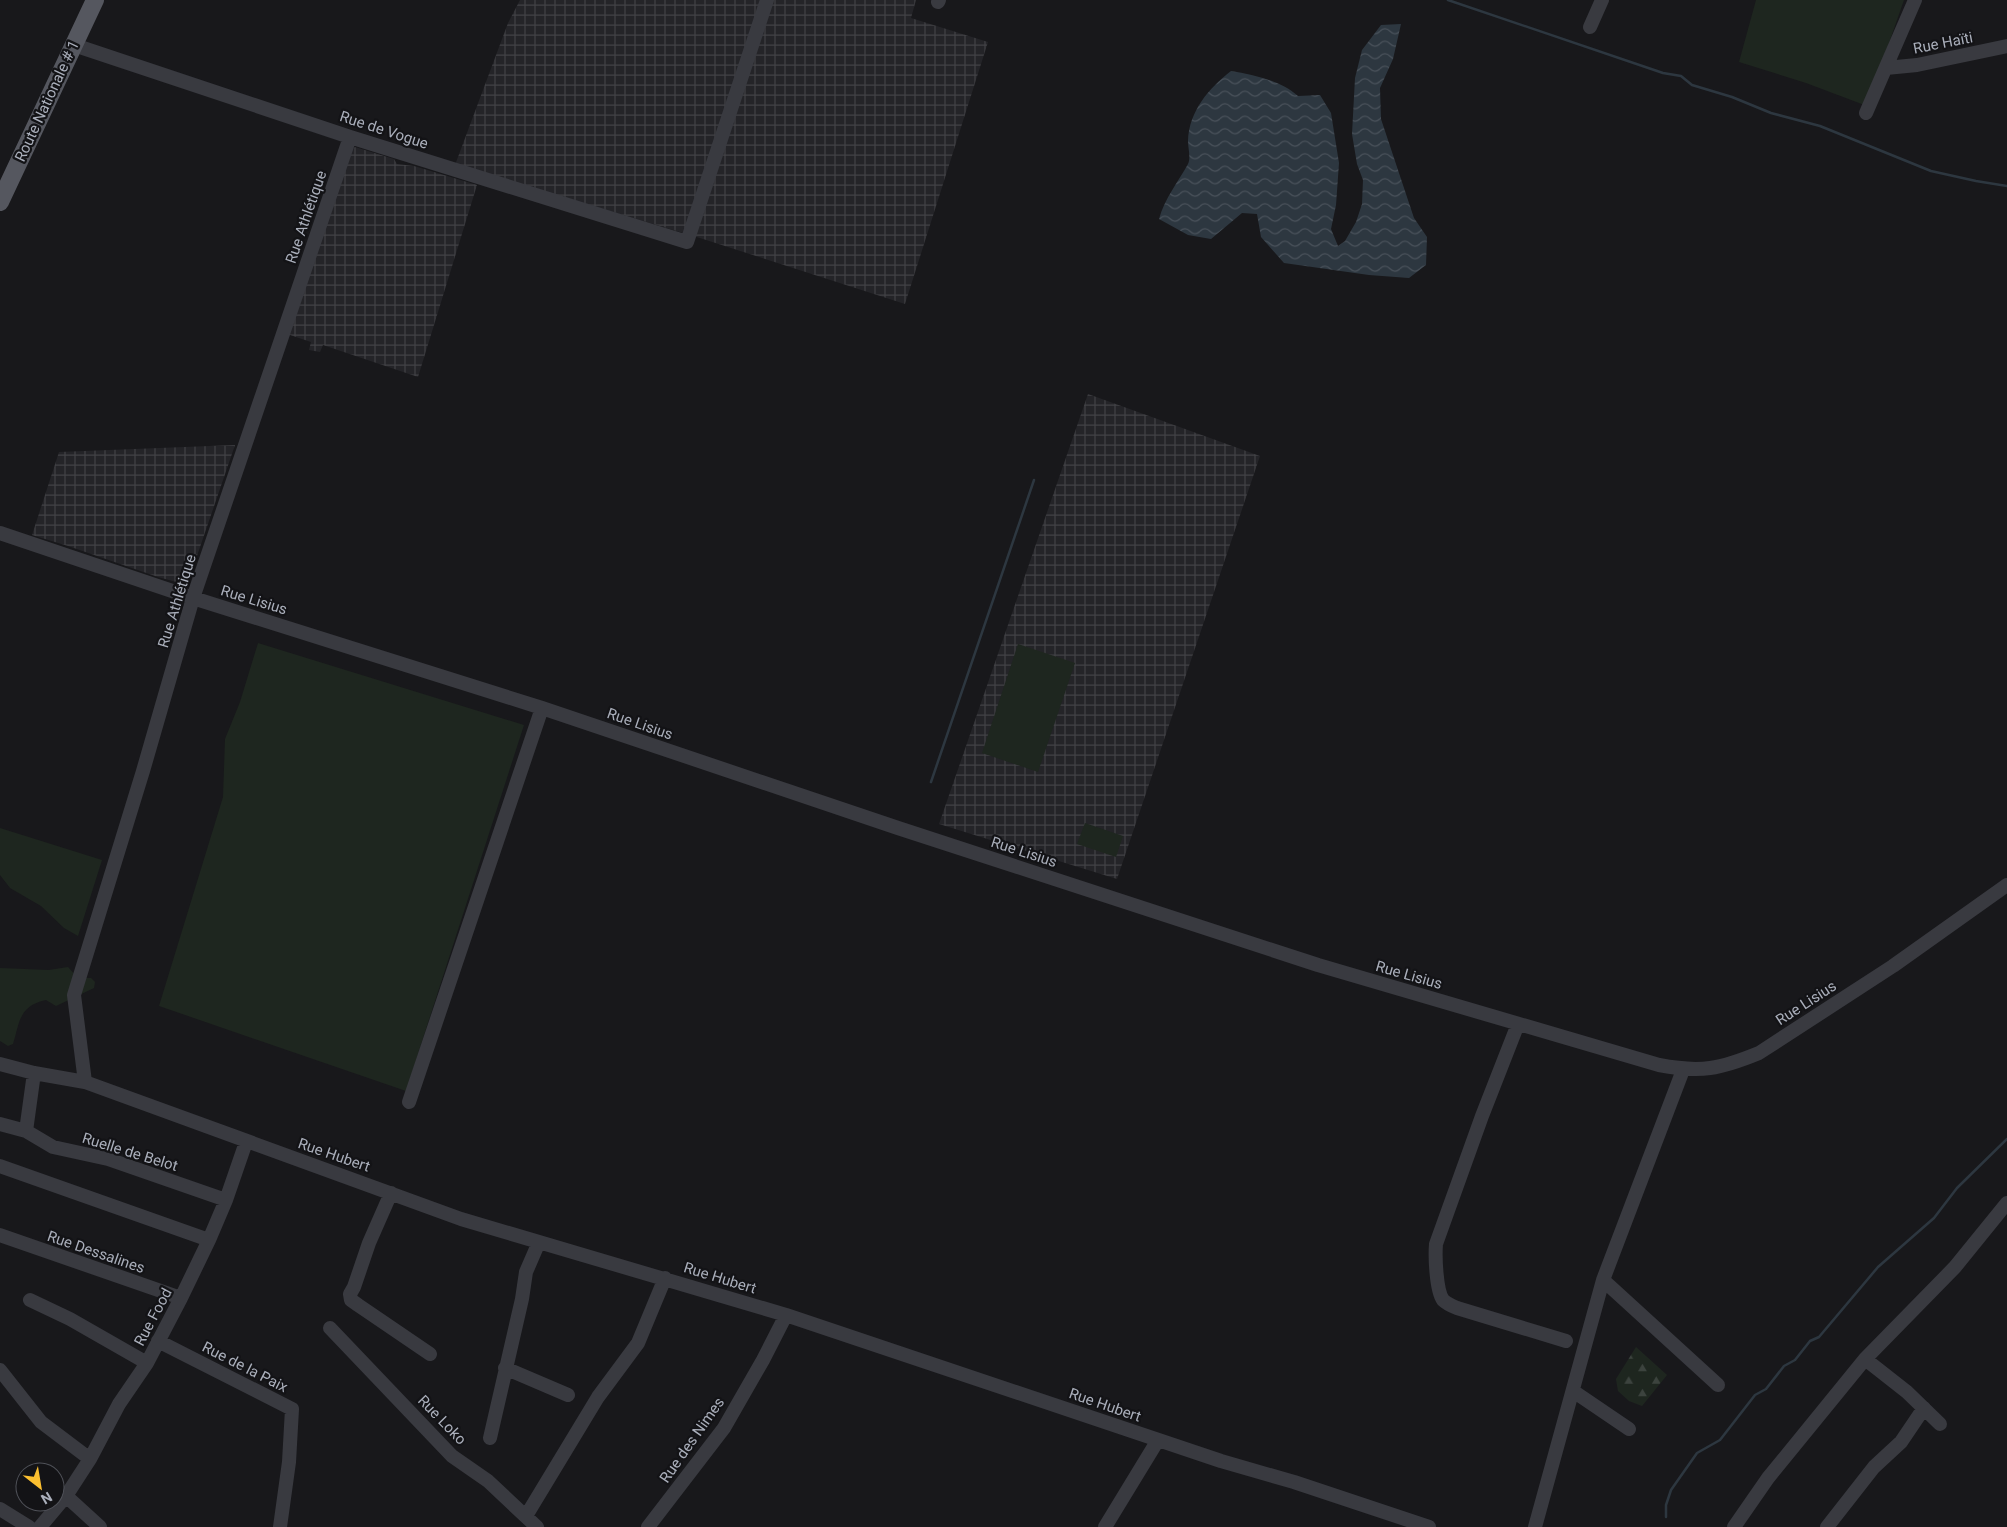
<svg xmlns="http://www.w3.org/2000/svg" width="2007" height="1527" viewBox="0 0 2007 1527" font-family="Roboto,sans-serif">
<defs>
<pattern id="industrial-grid" width="8" height="8" patternUnits="userSpaceOnUse" patternTransform="scale(1.25)"><rect width="8" height="8" fill="#242428"/><path d="M0 4h8M4 0v8" fill="none" stroke="#414145"/></pattern>
<pattern id="forest-firs" width="22" height="20" patternUnits="userSpaceOnUse" patternTransform="scale(1.25)"><rect width="22" height="20" fill="#1e261f"/><path d="M5 1l3.5 6h-7zM16 11l3.5 6h-7z" fill="#3c433e"/></pattern>
<pattern id="water-waves" width="16" height="10" patternUnits="userSpaceOnUse" patternTransform="scale(1.25)"><rect width="16" height="10" fill="#2d3740"/><path d="M0 5q4-4 8 0t8 0" fill="none" stroke="#49515a"/></pattern>
</defs>
<rect width="100%" height="100%" fill="#18181b"/>
<path fill="url(#industrial-grid)" d="M 520,0 L 916,0 L 911,18 L 988,42 L 905,304 L 700,238 L 455,165 L 508,23 Z
M 355,147 L 394,159 L 397,164 L 414,166 L 477,185 L 418,377 L 323,345 L 320,352 L 309,350 L 311,342 L 287,334 L 348,151 Z
M 1088,394 L 1260,456 L 1117,879 L 939,824 Z
M 235,445 L 187,585 L 158,577 L 68,546 L 32,535 L 59,452 Z"/>
<path fill="#1e261f" d="M 1756,0 L 1904,0 L 1867,106 L 1806,83 L 1739,62 Z
M 258,643 L 524,725 L 406,1091 L 159,1006 L 223,797 L 225,739 L 240,702 Z
M 1018,644 L 1075,663 L 1038,772 L 982,753 Z
M 1085,823 L 1123,836 L 1116,857 L 1077,844 Z
M 0,828 L 102,860 L 78,936 L 64,928 L 41,906 L 10,888 L 0,875 Z
M 68,967 L 78,978 L 91,978 L 95,982 L 94,988 L 56,1006 L 46,1000 C 19,1006 20,1021 13,1044 L 8,1046 L 0,1041 L 0,968 L 49,970 Z"/>
<path fill="url(#forest-firs)" d="M 1636,1347 L 1667,1375 L 1642,1406 L 1629,1401 L 1618,1391 L 1616,1379 Z"/>
<path fill="url(#water-waves)" d="M 1401,24 L 1393,59 L 1380,88 L 1381,119 L 1414,218 L 1427,237 L 1426,265 L 1409,278 L 1369,275 L 1284,263 L 1261,237 L 1257,214 L 1242,213 L 1211,239 L 1188,235 L 1159,219 C 1165,198 1178,182 1188,164 C 1191,158 1188,148 1188,141 C 1189,111 1209,88 1231,71 C 1254,75 1280,80 1298,96 L 1320,95 L 1331,113 L 1339,163 L 1336,205 L 1331,229 L 1338,246 L 1345,241 L 1356,222 L 1362,204 L 1363,180 L 1357,164 L 1352,134 L 1355,78 L 1362,50 L 1381,25 Z"/>
<g fill="none" stroke-linecap="round" stroke-linejoin="round">
<path stroke="#2d3740" stroke-width="2.5" d="M 1448,0 L 1663,73 L 1681,76 L 1692,85 L 1732,97 L 1771,113 L 1820,126 L 1931,171 L 1976,181 L 2007,186
M 931,782 L 1034,480
M 1666,1517 L 1666,1505 L 1671,1490 L 1697,1453 L 1720,1440 L 1755,1395 L 1766,1389 L 1784,1366 L 1795,1360 L 1810,1341 L 1819,1337 L 1878,1267 L 1934,1218 L 1957,1188 L 2007,1139"/>
<path stroke="#393a40" stroke-width="14" d="M 938,2 L 939,0
M 1590,27 L 1602,0
M 74,45 L 350,137 L 687,242 L 767,0
M 1886,68 L 1917,65 L 2007,46
M 1866,113 L 1915,0
M 0,533 L 193,598 L 542,708 L 898,828 L 1318,965 L 1659,1065 C 1701,1073 1720,1069 1759,1053 L 1893,966 L 2007,885
M 1518,1024 L 1482,1116 L 1436,1244 C 1435,1256 1436,1290 1443,1300 C 1447,1304 1452,1306 1457,1308 L 1566,1341
M 0,1064 L 34,1073 L 85,1082 L 461,1219 L 786,1315 L 1221,1461 L 1294,1482 L 1429,1527
M 34,1073 L 26,1131 L 53,1147 L 108,1159 L 226,1200
M 85,1082 L 74,995 L 143,771 L 193,598 L 350,137
M 409,1102 L 542,708
M 0,1124 L 26,1131
M 0,1166 L 209,1240
M 391,1193 L 369,1243 L 354,1287 L 350,1294 L 351,1300 L 358,1305 L 430,1354
M 0,1235 L 181,1298
M 1603,1280 L 1718,1385
M 30,1300 L 70,1319 L 147,1363
M 330,1328 L 452,1456 L 488,1481 L 537,1527
M 158,1341 L 292,1409 L 289,1462 L 280,1527
M 1865,1359 L 1907,1392 L 1940,1424
M 505,1368 L 568,1395
M 0,1370 L 41,1422 L 90,1459
M 1573,1391 L 1629,1429
M 490,1438 L 522,1299 L 526,1272 L 539,1242
M 66,1496 L 100,1527
M 0,1509 L 29,1527
M 526,1516 L 598,1397 L 638,1343 L 665,1278
M 40,1527 L 66,1496 L 90,1459 L 119,1404 L 147,1363 L 181,1298 L 209,1240 L 226,1200 L 246,1142
M 648,1527 L 724,1428 L 763,1360 L 786,1315
M 1105,1527 L 1158,1440
M 1535,1527 L 1603,1280 L 1683,1070
M 1734,1527 L 1768,1478 L 1865,1359 L 1955,1267 L 2007,1203
M 1827,1527 L 1874,1467 L 1901,1442 L 1924,1408"/>
<path stroke="#55575f" stroke-width="18" d="M 0,202 L 95,0"/>
</g>
<g text-anchor="middle" dominant-baseline="central" stroke-width="4.5" stroke-linejoin="round" paint-order="stroke">
<g font-size="15" fill="#aaafbb" stroke="#131316">
<text transform="translate(1943 43) rotate(-11)">Rue Haïti</text>
<text transform="translate(47 101) rotate(-65)">Route Nationale # 1</text>
<text transform="translate(384 130) rotate(18)">Rue de Vogue</text>
<text transform="translate(306 217) rotate(-71)">Rue Athlétique</text>
<text transform="translate(254 600) rotate(17)">Rue Lisius</text>
<text transform="translate(177 601) rotate(-73)">Rue Athlétique</text>
<text transform="translate(640 724) rotate(19)">Rue Lisius</text>
<text transform="translate(1024 852) rotate(18)">Rue Lisius</text>
<text transform="translate(1409 975) rotate(16)">Rue Lisius</text>
<text transform="translate(1806 1003) rotate(-33)">Rue Lisius</text>
<text transform="translate(130 1152) rotate(17)">Ruelle de Belot</text>
<text transform="translate(334 1155) rotate(19)">Rue Hubert</text>
<text transform="translate(96 1252) rotate(19)">Rue Dessalines</text>
<text transform="translate(720 1278) rotate(17)">Rue Hubert</text>
<text transform="translate(153 1317) rotate(-62)">Rue Food</text>
<text transform="translate(245 1367) rotate(27)">Rue de la Paix</text>
<text transform="translate(1105 1405) rotate(19)">Rue Hubert</text>
<text transform="translate(442 1420) rotate(46)">Rue Loko</text>
<text transform="translate(692 1440) rotate(-55)">Rue des Nimes</text>
</g>
</g>
<g transform="translate(40 1487) rotate(149)"><circle r="24" fill="#131316" stroke="#4f5158"/>
<path d="M0-4L9 19L0 12L-9 19Z" fill="#fbbf30"/>
<text y="-8" font-size="14" font-weight="bold" text-anchor="middle" fill="#aaafbb">N</text>
</g>
</svg>
